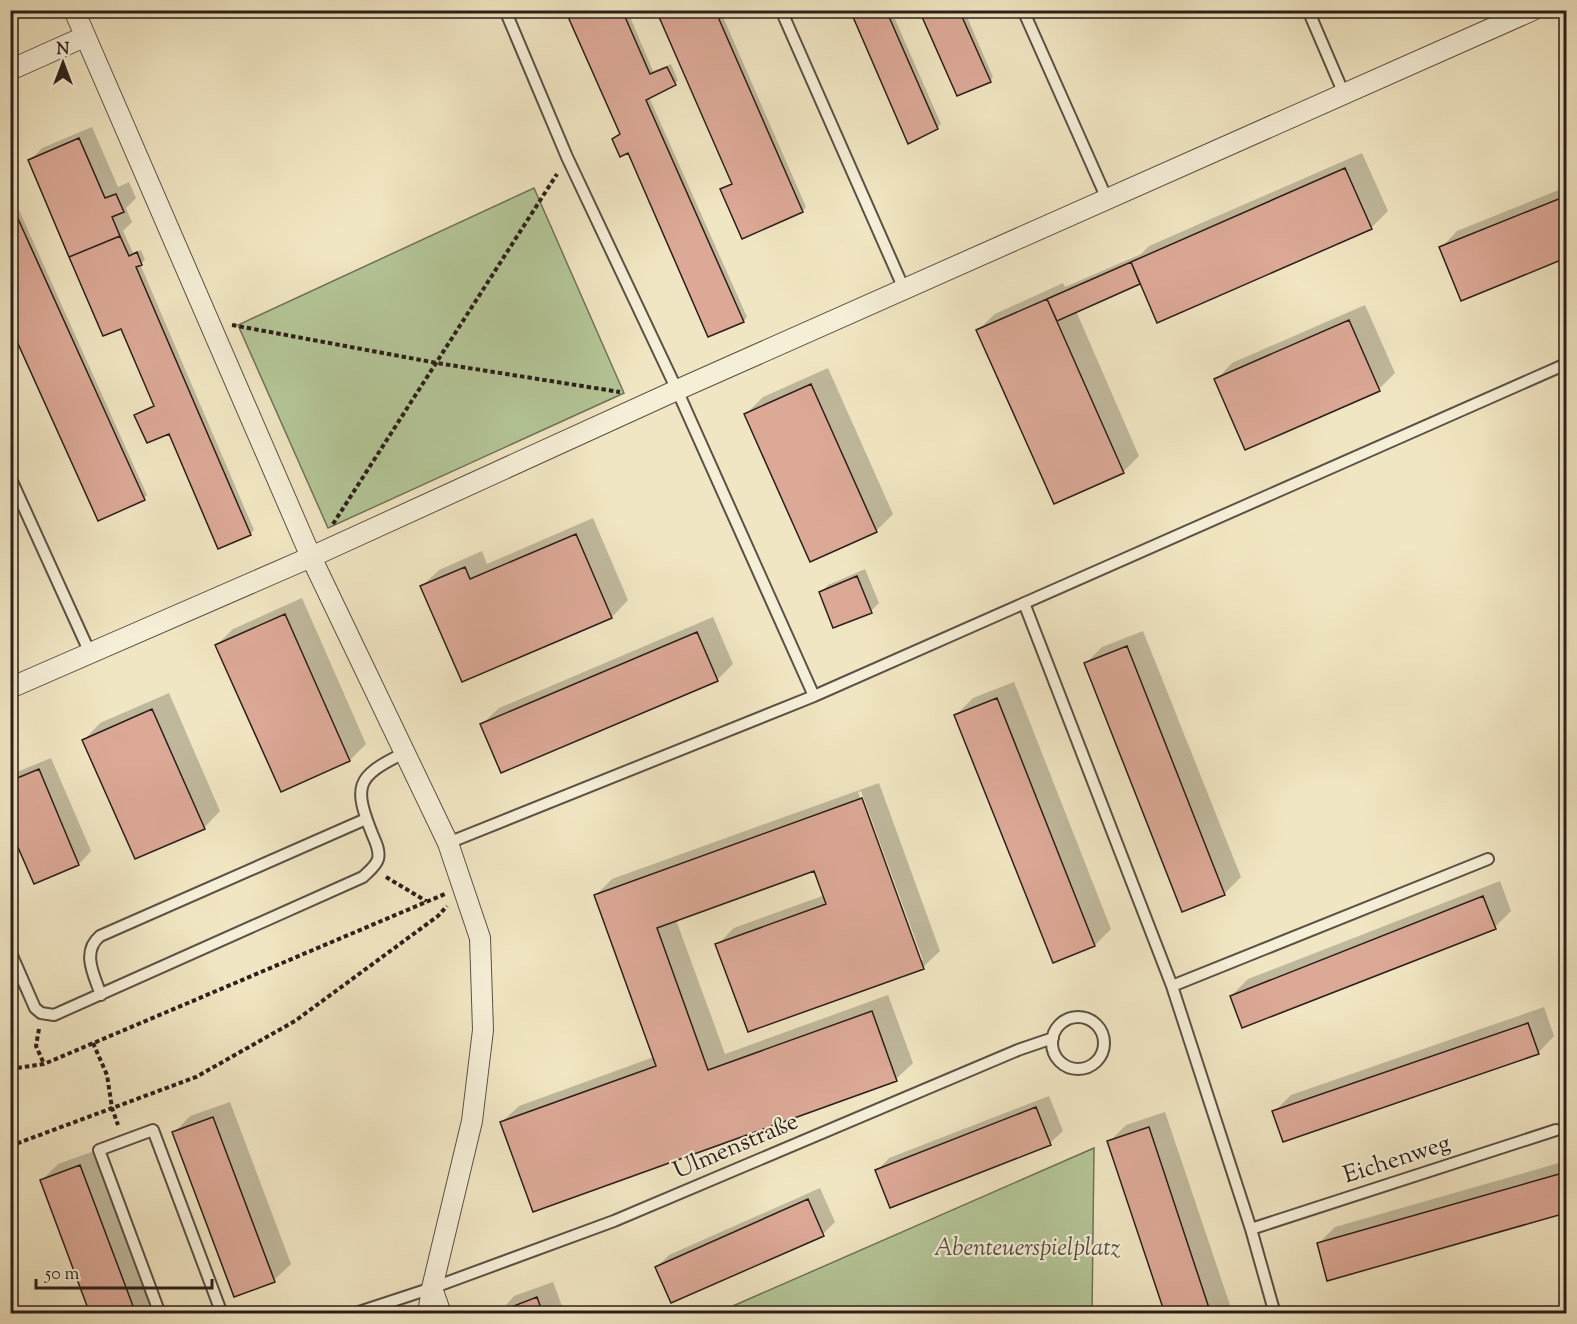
<svg xmlns="http://www.w3.org/2000/svg" width="1577" height="1324" viewBox="0 0 1577 1324" font-family="'Sorts Mill Goudy',serif">
<rect width="100%" height="100%" fill="#f1e6c3"/>
<filter id="stains"><feTurbulence type="fractalNoise" baseFrequency=".00333" numOctaves="4"/><feColorMatrix values="0 0 0 0 .2 0 0 0 0 .09 0 0 0 0 .02 0 0 0 .5 -.17"/></filter>
<radialGradient id="worn" r=".72"><stop offset=".6" stop-color="#630" stop-opacity="0"/><stop offset="1" stop-color="#630" stop-opacity=".3"/></radialGradient>
<path fill="#b4c698" stroke="#707259" stroke-width="1.5" d="M 534,188 L 624,393 L 328,528 L 238,325 Z
M 1094,1148 L 1092,1313 L 717,1313 Z"/>
<path fill="#0003" fill-rule="evenodd" d="M 567,10 L 627,10 L 653,71 L 671,64 L 678,81 L 649,97 L 747,317 L 744,321 L 708,335 Z
M 658,10 L 720,10 L 806,207 L 803,211 L 742,237 L 722,190 L 733,183 Z
M 851,10 L 891,10 L 941,124 L 937,128 Z
M 921,10 L 964,10 L 993,77 L 990,81 Z
M 10,26 L 17,41 L 10,48 Z
M 92,127 L 118,187 L 129,182 L 136,198 L 126,208 L 132,222 L 123,231 L 133,253 L 141,250 L 145,260 L 140,264 L 254,530 L 250,534 L 170,432 L 136,415 L 155,405 L 121,327 L 30,160 L 42,148 Z
M 1362,153 L 1388,211 L 1371,228 L 1141,282 L 1076,311 L 1139,456 L 1123,472 L 978,330 L 995,314 L 1063,283 L 1065,287 L 1141,254 L 1149,246 Z
M 1566,187 L 1566,256 L 1462,299 L 1441,248 L 1457,231 Z
M 10,190 L 147,495 L 144,499 L 10,322 Z
M 1365,305 L 1395,373 L 1379,389 L 1216,380 L 1232,363 Z
M 828,368 L 893,514 L 876,531 L 811,560 L 746,414 L 763,397 Z
M 593,518 L 628,600 L 612,617 L 463,680 L 422,586 L 439,570 L 482,551 L 487,564 Z
M 865,569 L 879,603 L 871,611 L 820,593 L 828,585 Z
M 302,598 L 366,744 L 350,760 L 217,645 L 233,629 Z
M 713,617 L 733,664 L 717,680 L 482,724 L 499,708 Z
M 1143,631 L 1241,877 L 1224,894 L 1086,663 L 1102,647 Z
M 1014,682 L 1111,929 L 1095,945 L 956,715 L 973,698 Z
M 169,693 L 220,811 L 204,828 L 84,740 L 100,723 Z
M 51,758 L 91,851 L 79,864 L 35,882 L 10,825 L 10,775 Z
M 879,783 L 940,951 L 923,967 L 717,945 L 734,928 L 825,895 L 815,869 L 676,920 L 725,1054 L 888,995 L 913,1063 L 896,1079 L 502,1122 L 519,1106 L 654,1057 L 596,895 L 612,879 ZM 861,791 L 923,960 L 919,960 L 858,792 Z
M 1500,881 L 1511,911 L 1495,927 L 1231,996 L 1248,979 Z
M 1544,1007 L 1554,1036 L 1538,1053 L 1274,1112 L 1291,1095 Z
M 1049,1096 L 1063,1131 L 1050,1143 L 877,1171 L 889,1158 Z
M 230,1102 L 291,1264 L 274,1280 L 174,1133 L 190,1116 Z
M 1165,1112 L 1233,1314 L 1167,1314 L 1109,1142 L 1126,1125 Z
M 97,1150 L 157,1314 L 91,1314 L 41,1181 L 58,1164 Z
M 1566,1161 L 1566,1212 L 1328,1279 L 1318,1244 L 1335,1227 Z
M 820,1188 L 835,1222 L 823,1234 L 657,1267 L 669,1255 Z
M 553,1282 L 565,1314 L 498,1314 L 514,1296 Z"/>
<path fill="#dca997" stroke="#2b1f1a" stroke-width="1.5" d="M 565,10 L 622,10 L 650,74 L 667,67 L 676,85 L 646,100 L 744,322 L 708,337 L 628,153 L 620,157 L 612,139 L 620,134 Z
M 656,10 L 715,10 L 803,212 L 742,239 L 720,189 L 732,184 Z
M 850,10 L 886,10 L 938,129 L 908,144 Z
M 919,10 L 959,10 L 991,82 L 957,96 Z
M 79,138 L 105,198 L 116,194 L 124,212 L 112,217 L 120,236 L 69,257 L 28,160 Z
M 1345,168 L 1372,229 L 1157,323 L 1131,262 Z
M 1566,196 L 1566,258 L 1461,301 L 1439,247 Z
M 10,201 L 145,500 L 98,521 L 10,326 Z
M 120,236 L 129,256 L 137,252 L 142,265 L 136,267 L 251,535 L 218,549 L 169,434 L 147,443 L 134,415 L 154,406 L 121,329 L 103,336 L 69,257 Z
M 1131,262 L 1140,284 L 1057,321 L 1047,299 Z
M 1047,299 L 1124,473 L 1054,504 L 976,330 Z
M 1349,320 L 1380,391 L 1245,450 L 1214,379 Z
M 811,384 L 877,532 L 810,562 L 744,414 Z
M 576,534 L 612,618 L 462,682 L 420,586 L 465,567 L 470,579 Z
M 857,576 L 872,613 L 833,628 L 819,592 Z
M 285,614 L 350,761 L 281,792 L 215,645 Z
M 697,632 L 718,681 L 501,773 L 480,724 Z
M 1127,646 L 1225,895 L 1182,912 L 1084,663 Z
M 997,698 L 1095,946 L 1053,963 L 954,715 Z
M 152,709 L 205,829 L 135,859 L 82,740 Z
M 39,769 L 79,865 L 34,884 L 10,829 L 10,781 Z
M 862,798 L 924,969 L 748,1032 L 715,944 L 826,904 L 814,871 L 657,928 L 708,1070 L 872,1011 L 897,1081 L 533,1212 L 500,1122 L 656,1066 L 594,895 Z
M 1483,896 L 1496,929 L 1242,1028 L 1230,996 Z
M 1528,1023 L 1539,1054 L 1283,1142 L 1272,1111 Z
M 1036,1107 L 1051,1145 L 890,1208 L 875,1170 Z
M 213,1117 L 275,1282 L 234,1297 L 172,1132 Z
M 1149,1127 L 1211,1314 L 1165,1314 L 1107,1141 Z
M 80,1165 L 136,1314 L 90,1314 L 40,1180 Z
M 1566,1172 L 1566,1213 L 1327,1281 L 1317,1243 Z
M 808,1199 L 824,1236 L 671,1303 L 655,1267 Z
M 537,1297 L 543,1314 L 496,1314 L 496,1313 Z"/>
<g fill="none" stroke-linecap="round" stroke-linejoin="round">
<g stroke="#5c5144" stroke-width="14">
<path id="service" d="M 505,10 L 567,157 L 677,390 L 814,696
M 781,10 L 904,289
M 1023,10 L 1107,199
M 1308,10 L 1344,94
M 10,477 L 90,653
M 1024,603 L 1172,986 L 1251,1229 L 1275,1314
M 448,843 L 814,696 L 1566,364
M 10,951 L 35,1008 L 41,1013 L 54,1015 L 363,877 C 368,872 376,866 378,859 C 380,851 376,843 373,836 C 353,786 355,777 404,753
M 1172,986 L 1488,859
M 101,995 C 94,975 81,952 100,936 L 366,819
M1052 1043a26 26 0 1 1 52 0a26 26 0 1 1-52 0Z
M 1251,1229 L 1556,1130
M 160,1314 L 99,1150 L 153,1130 L 222,1314
M 353,1314 L 432,1288 L 614,1221 L 1018,1050 L 1053,1038"/>
</g>
<g stroke="#5c5144" stroke-width="22">
<path id="minor" d="M 74,10 L 311,557 L 448,843 L 480,938 L 483,1030 L 472,1121 L 432,1288
M 10,70 L 84,37
M 10,688 L 311,557 L 677,390 L 1533,10
M 428,1314 L 432,1288 L 441,1314"/>
</g>
<path stroke="#2b1f1a" stroke-width="4" stroke-dasharray="4.5 3" stroke-linecap="butt" d="M 232,325 L 437,363 L 620,392
M 333,524 L 557,174
M 386,877 L 426,901
M 39,1029 L 36,1046 L 44,1064
M 93,1043 L 107,1075 L 112,1108 L 118,1125
M 10,1069 L 44,1064 L 445,894
M 10,1146 L 196,1077 L 295,1021 L 438,916 L 447,906"/>
<use href="#service" stroke="#f6efd8" stroke-width="10"/>
<use href="#minor" stroke="#f6efd8" stroke-width="20"/>
</g>
<g text-anchor="middle" dominant-baseline="central" stroke-width="4.5" stroke-linejoin="round" paint-order="stroke">
<g font-size="24" fill="#2b1f1a" stroke="#f6efd8">
<text transform="translate(736 1147) rotate(-23)">Ulmenstraße</text>
<text transform="translate(1397 1160) rotate(-18)">Eichenweg</text>
</g>
<g font-size="24" font-style="italic" fill="#545140" stroke="#f6efd8">
<text x="1027" y="1249">Abenteuerspielplatz</text>
</g>
</g>
<rect width="1577" height="1324" fill="none" stroke="#f1e6c3" stroke-width="36"/>
<rect x="12" y="12" width="1553" height="1300" fill="none" stroke="#2b1f1a" stroke-width="3"/>
<rect x="18" y="18" width="1541" height="1288" fill="none" stroke="#2b1f1a" stroke-width="1.5"/>
<g transform="translate(63 63)" stroke="#f6efd8" stroke-width="4.5" paint-order="stroke">
<path d="M0-4.5L10 22L0 15L-10 22Z" fill="#2b1f1a"/>
<text y="-9" font-size="16" font-weight="bold" text-anchor="middle" fill="#2b1f1a">N</text>
</g>
<path d="M36 1279v9h176v-9" fill="none" stroke="#2b1f1a" stroke-width="3"/>
<text x="45" y="1279" font-size="18" fill="#2b1f1a" stroke="#f6efd8" stroke-width="4.5" paint-order="stroke">50 m</text>
<rect width="100%" height="100%" filter="url(#stains)"/>
<rect width="100%" height="100%" fill="url(#worn)"/>
</svg>
